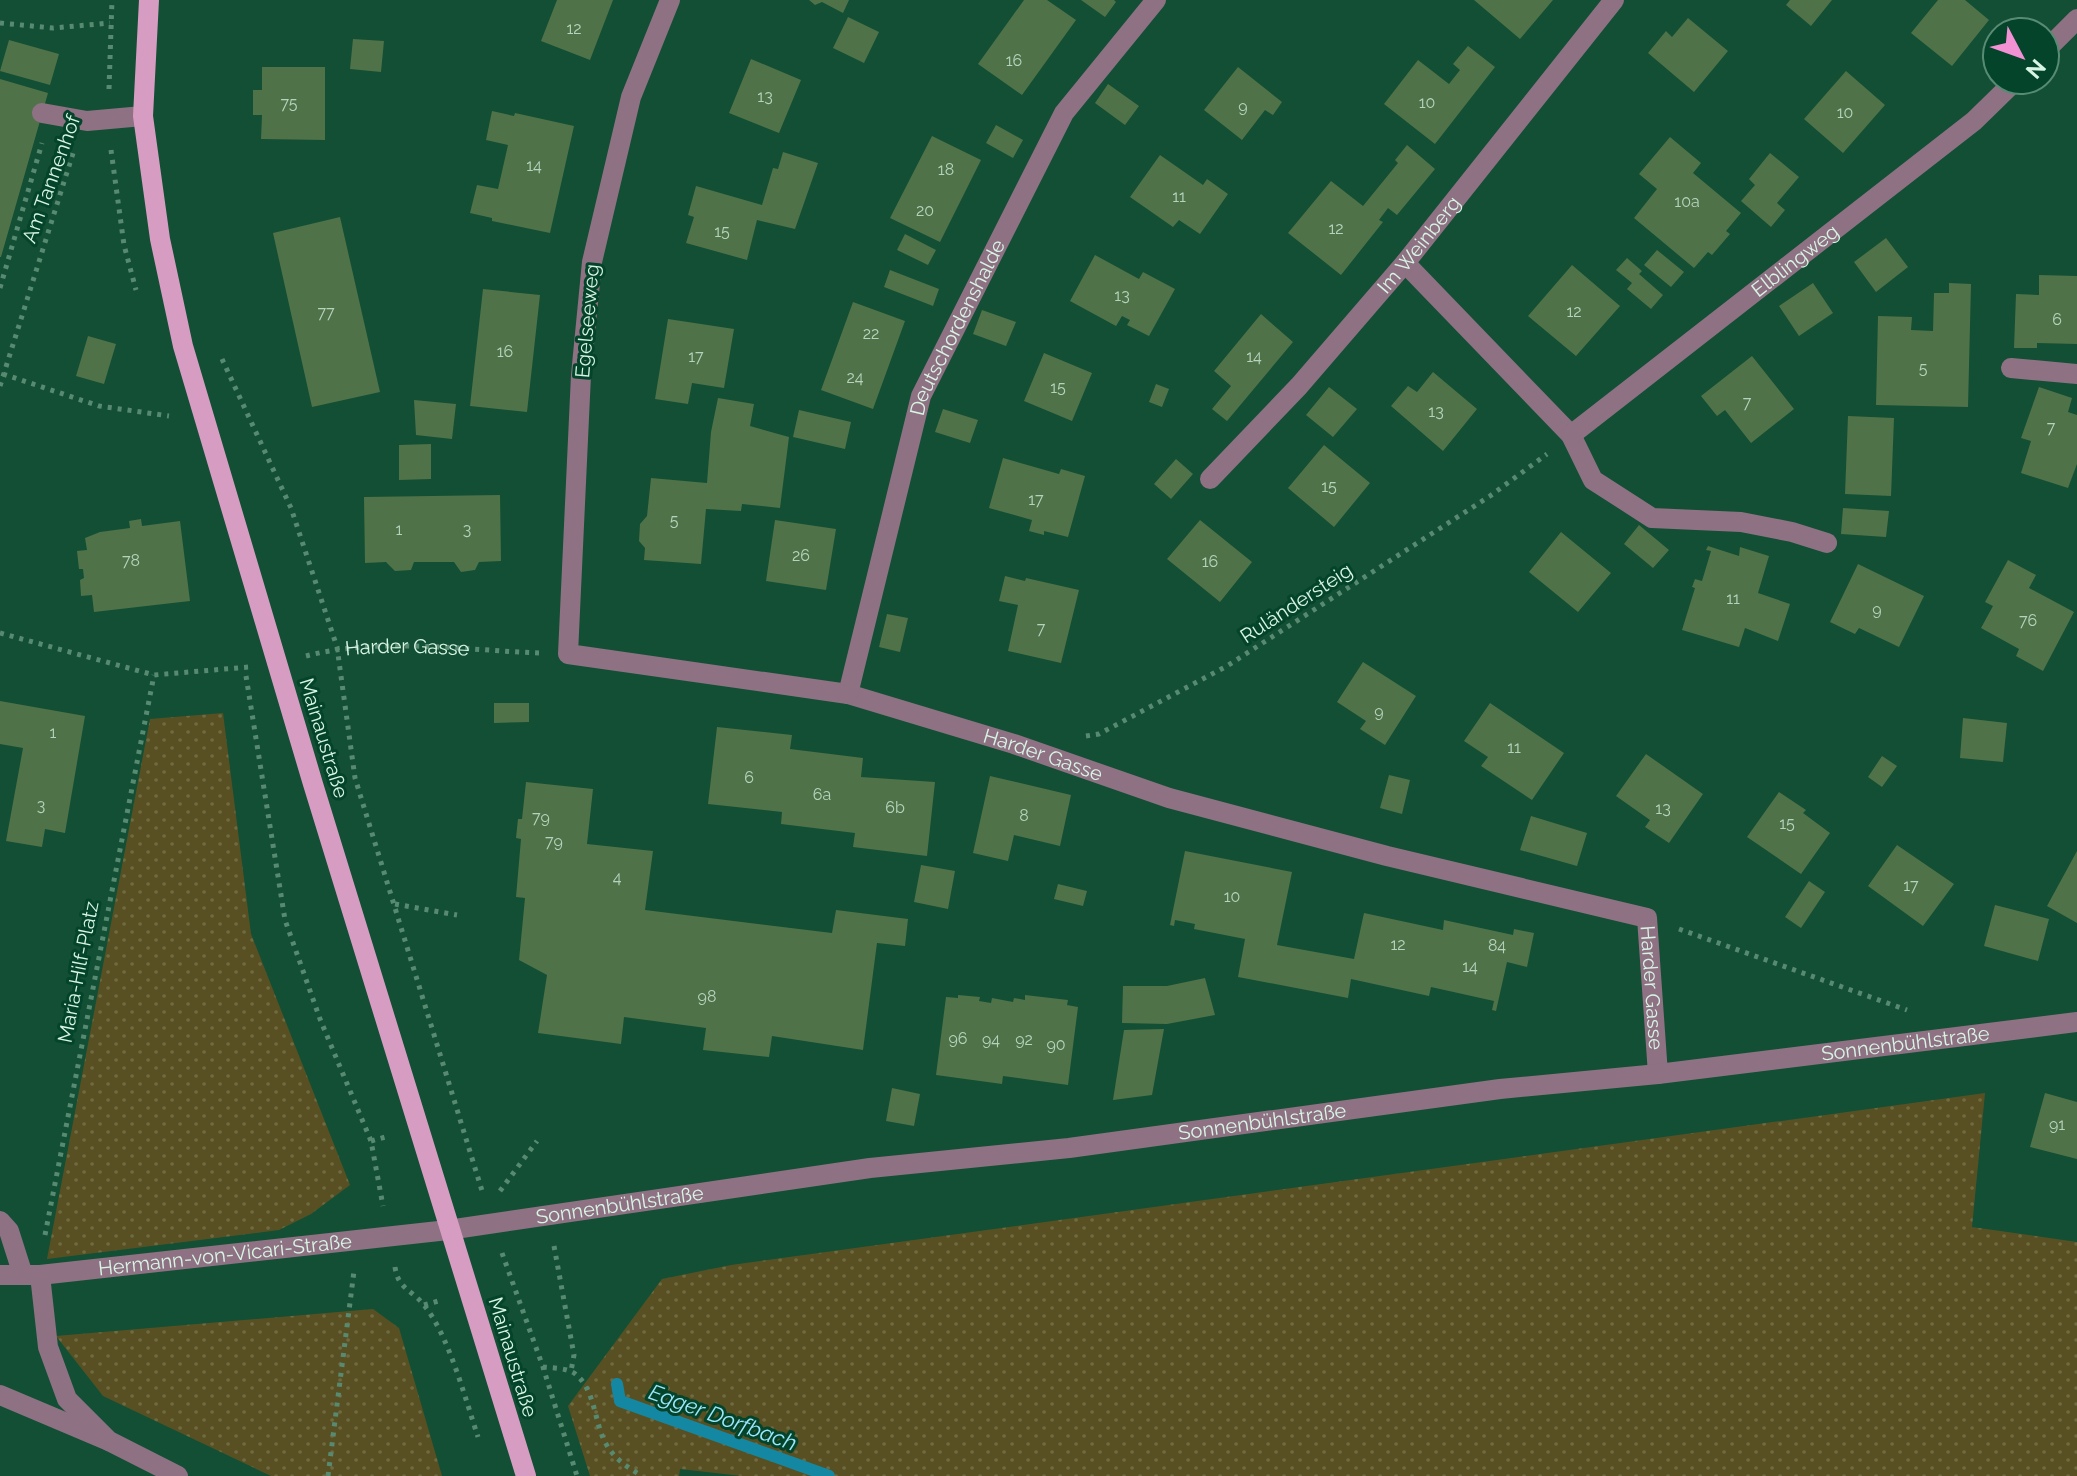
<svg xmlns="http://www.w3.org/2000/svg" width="2077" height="1476" viewBox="0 0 2077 1476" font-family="Raleway,sans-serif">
<defs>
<pattern id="grass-dots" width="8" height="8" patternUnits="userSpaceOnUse" patternTransform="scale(2)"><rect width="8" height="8" fill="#585022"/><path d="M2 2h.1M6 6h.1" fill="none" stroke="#6f6a42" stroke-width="1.8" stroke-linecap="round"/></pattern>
</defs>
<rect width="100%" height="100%" fill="#134f34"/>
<path fill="url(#grass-dots)" d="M 223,713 L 251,934 L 350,1185 L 311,1214 L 279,1230 L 47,1259 L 150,719 Z
M 1985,1093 L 1972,1227 L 2077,1242 L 2077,1476 L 742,1476 L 680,1469 L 679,1476 L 590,1476 L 568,1406 L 662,1279 L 731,1265 Z
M 373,1309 L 399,1328 L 442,1476 L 271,1476 L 103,1396 L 56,1336 Z"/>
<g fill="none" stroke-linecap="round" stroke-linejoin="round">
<path stroke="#1488a3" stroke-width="12" d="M 617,1384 L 620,1401 L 829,1476"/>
</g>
<path fill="#507248" d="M 557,0 L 613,0 L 590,60 L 541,41 Z
M 809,0 L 849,0 L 843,13 L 822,2 L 815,5 Z
M 1024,0 L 1047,0 L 1076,20 L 1022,95 L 978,64 Z
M 1081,0 L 1114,0 L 1116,2 L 1105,17 Z
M 1474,0 L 1553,0 L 1520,39 Z
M 1790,0 L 1832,0 L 1811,26 L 1786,5 Z
M 1938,0 L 1965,0 L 1989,20 L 1952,66 L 1911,33 Z
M 848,17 L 879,32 L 864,63 L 833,48 Z
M 1688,18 L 1728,51 L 1694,92 L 1648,53 L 1666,31 L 1672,37 Z
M 353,39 L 384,41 L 381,72 L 350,69 Z
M 9,40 L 59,54 L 50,85 L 0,71 Z
M 1468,46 L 1495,67 L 1435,144 L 1384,104 L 1418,60 L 1449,84 L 1460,70 L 1453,64 Z
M 751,59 L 801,80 L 779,133 L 729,113 Z
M 262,67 L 325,67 L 325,140 L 261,139 L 262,115 L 253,115 L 253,90 L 262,90 Z
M 1238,67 L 1282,102 L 1273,115 L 1265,110 L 1242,140 L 1204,110 Z
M 1846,71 L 1885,105 L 1843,153 L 1804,119 Z
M 0,79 L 48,93 L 1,257 L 0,257 Z
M 1108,84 L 1139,106 L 1125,125 L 1095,103 Z
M 492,111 L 514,116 L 515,113 L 574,126 L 550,233 L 492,221 L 492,218 L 470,213 L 477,185 L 498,189 L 508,145 L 486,140 Z
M 996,125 L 1023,140 L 1013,158 L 986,143 Z
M 932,136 L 981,160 L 940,242 L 890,218 Z
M 1670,137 L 1701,163 L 1693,173 L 1741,213 L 1726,231 L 1730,234 L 1712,255 L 1708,252 L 1694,268 L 1634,218 L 1657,189 L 1639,174 Z
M 1407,145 L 1435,169 L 1397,215 L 1388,208 L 1379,220 L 1383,222 L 1341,275 L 1288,233 L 1331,181 L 1363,206 L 1398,163 L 1395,160 Z
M 783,152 L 818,163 L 795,229 L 757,220 L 747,260 L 686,243 L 694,217 L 688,215 L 696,186 L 762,205 L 773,168 L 778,169 Z
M 1770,153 L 1799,177 L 1777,203 L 1785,210 L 1771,227 L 1741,201 L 1755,185 L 1749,179 Z
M 1160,155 L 1203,185 L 1207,179 L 1228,194 L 1200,234 L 1179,220 L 1173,227 L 1130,197 Z
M 340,217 L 380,392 L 312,407 L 273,233 Z
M 905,234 L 936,250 L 928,265 L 897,250 Z
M 1886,238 L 1908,267 L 1876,292 L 1854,262 Z
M 1657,250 L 1684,272 L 1671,287 L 1644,265 Z
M 1095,255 L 1139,279 L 1143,272 L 1175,289 L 1149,336 L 1127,325 L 1130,320 L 1122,316 L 1116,326 L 1070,301 Z
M 1627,258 L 1642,271 L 1639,274 L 1663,295 L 1651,309 L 1627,289 L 1632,283 L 1616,270 Z
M 1572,265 L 1620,306 L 1576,356 L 1528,316 Z
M 890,270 L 939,289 L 933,306 L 884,287 Z
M 2039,275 L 2077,276 L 2077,344 L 2037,343 L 2037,348 L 2014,348 L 2016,294 L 2039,295 Z
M 1813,283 L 1833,313 L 1799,336 L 1779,306 Z
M 1949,283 L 1971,284 L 1968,407 L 1876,405 L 1878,316 L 1912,317 L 1911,330 L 1933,331 L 1934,293 L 1949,293 Z
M 483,289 L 540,295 L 527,412 L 470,406 Z
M 853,302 L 905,321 L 873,409 L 821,390 Z
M 982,310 L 1016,322 L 1006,346 L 973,334 Z
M 1261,314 L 1293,342 L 1227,421 L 1212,409 L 1231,386 L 1214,371 Z
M 668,319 L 734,329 L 724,388 L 692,383 L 688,404 L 655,399 Z
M 88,336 L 116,344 L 104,384 L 76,376 Z
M 1044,353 L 1092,373 L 1072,421 L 1024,401 Z
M 1752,356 L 1794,409 L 1751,443 L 1725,410 L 1717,416 L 1701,396 Z
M 1433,372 L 1477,409 L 1443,451 L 1391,406 L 1408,386 L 1417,392 Z
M 1156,384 L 1169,389 L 1162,407 L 1149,402 Z
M 1329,387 L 1357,409 L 1333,437 L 1306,415 Z
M 2039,387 L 2072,398 L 2068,412 L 2077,415 L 2077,464 L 2068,488 L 2021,473 L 2031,441 L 2021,438 Z
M 718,398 L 754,404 L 750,426 L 789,437 L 780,508 L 742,504 L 741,511 L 706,509 L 701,564 L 644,560 L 645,548 L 639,541 L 640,524 L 647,516 L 651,478 L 707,483 L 711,432 Z
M 414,400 L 456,404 L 452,439 L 416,435 Z
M 943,409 L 978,420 L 970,443 L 935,432 Z
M 799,410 L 851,422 L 845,449 L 793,437 Z
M 1848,416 L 1894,418 L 1891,496 L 1845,494 Z
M 431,444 L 431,479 L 399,480 L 399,445 Z
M 1324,445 L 1370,483 L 1334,527 L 1288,488 Z
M 1003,458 L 1059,474 L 1061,469 L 1085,476 L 1068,537 L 1044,531 L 1044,535 L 1029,531 L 1032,520 L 989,508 Z
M 1176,459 L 1193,474 L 1171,499 L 1154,484 Z
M 500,495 L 501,561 L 479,562 L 475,570 L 461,572 L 454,562 L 414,562 L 411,570 L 395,571 L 386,562 L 365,563 L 364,497 Z
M 1843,508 L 1889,511 L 1886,537 L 1841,534 Z
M 141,519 L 142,526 L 180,521 L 190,601 L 94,612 L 92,595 L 81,596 L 80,580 L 84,578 L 83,569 L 79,569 L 77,551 L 87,550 L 85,538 L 100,532 L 130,528 L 129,521 Z
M 775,520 L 836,529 L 826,590 L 766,581 Z
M 1200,520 L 1252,562 L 1220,602 L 1167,559 Z
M 1639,525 L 1669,550 L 1653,568 L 1624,544 Z
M 1561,532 L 1611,573 L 1578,612 L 1529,572 Z
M 1708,546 L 1739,556 L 1740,547 L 1769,556 L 1758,593 L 1790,604 L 1778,641 L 1745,628 L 1739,647 L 1682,630 L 1695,588 L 1692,587 L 1695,579 L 1702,581 L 1711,551 L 1706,550 Z
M 2008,560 L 2036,575 L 2029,588 L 2074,612 L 2043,671 L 2016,656 L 2019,649 L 1981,628 L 1993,606 L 1985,602 Z
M 1858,564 L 1924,596 L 1899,647 L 1859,628 L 1855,634 L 1830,622 Z
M 1005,576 L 1025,581 L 1026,578 L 1079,590 L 1061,663 L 1008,651 L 1018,605 L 999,601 Z
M 887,614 L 908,618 L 900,652 L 879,647 Z
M 1363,662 L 1416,696 L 1385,745 L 1360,729 L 1366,721 L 1337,702 Z
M 0,701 L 85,716 L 65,833 L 45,829 L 42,847 L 6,841 L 23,748 L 0,744 Z
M 494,703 L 529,703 L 529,722 L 494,723 Z
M 1490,703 L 1564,753 L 1532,800 L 1481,766 L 1488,757 L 1464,741 Z
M 1963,718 L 2007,723 L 2003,762 L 1960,758 Z
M 717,727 L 792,735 L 790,749 L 863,758 L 861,777 L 935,782 L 927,856 L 853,847 L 855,833 L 781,824 L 782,812 L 708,804 Z
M 1646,754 L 1703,794 L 1669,843 L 1645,827 L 1650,820 L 1616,796 Z
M 1882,756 L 1897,766 L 1882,787 L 1868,777 Z
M 1389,775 L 1410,780 L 1402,814 L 1380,808 Z
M 990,776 L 1071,795 L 1060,846 L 1014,835 L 1008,861 L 973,853 Z
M 526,782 L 593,789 L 587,844 L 653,851 L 645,910 L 832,933 L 836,910 L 908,919 L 905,946 L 877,943 L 863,1050 L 772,1036 L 769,1057 L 703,1050 L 706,1028 L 624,1017 L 621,1044 L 538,1033 L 547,975 L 519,960 L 525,898 L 516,897 L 521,839 L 516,838 L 518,819 L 522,819 Z
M 1779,792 L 1806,810 L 1803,813 L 1830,833 L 1801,874 L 1747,837 Z
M 1531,816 L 1587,833 L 1577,866 L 1520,850 Z
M 1897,845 L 1954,884 L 1923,926 L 1868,886 Z
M 1185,851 L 1292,872 L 1277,945 L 1354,959 L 1364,913 L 1443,930 L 1444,920 L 1513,935 L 1514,929 L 1534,933 L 1527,967 L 1507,962 L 1496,1011 L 1492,1010 L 1494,1001 L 1431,987 L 1429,996 L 1351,979 L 1348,998 L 1238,977 L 1245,939 L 1194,929 L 1195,924 L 1175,920 L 1174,926 L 1170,925 Z
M 2077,851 L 2077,923 L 2047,906 Z
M 921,865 L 955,871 L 948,909 L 914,902 Z
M 1809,881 L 1825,892 L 1801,928 L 1785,917 Z
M 1058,884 L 1087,891 L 1083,906 L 1054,899 Z
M 1995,905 L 2049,919 L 2038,961 L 1984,946 Z
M 1205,978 L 1215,1015 L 1167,1024 L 1122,1023 L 1123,986 L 1167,986 Z
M 958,995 L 980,997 L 979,1001 L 991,1003 L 992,998 L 1013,1002 L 1014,998 L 1025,1000 L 1025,995 L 1068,1000 L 1067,1005 L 1078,1007 L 1068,1085 L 1003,1076 L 1002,1084 L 936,1075 L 946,997 L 958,998 Z
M 1164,1029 L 1152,1095 L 1113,1100 L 1124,1030 Z
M 892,1088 L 920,1094 L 914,1126 L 886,1121 Z
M 2045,1093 L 2077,1102 L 2077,1159 L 2030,1147 Z"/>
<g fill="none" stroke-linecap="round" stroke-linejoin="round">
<g stroke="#588a72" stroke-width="5" stroke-dasharray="4 6" stroke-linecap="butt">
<path d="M 0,23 L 53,28 L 110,23"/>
<path d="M 109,89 L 112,0"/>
<path d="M 111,150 L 124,245 L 136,290"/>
<path d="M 0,288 L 42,143"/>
<path d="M 222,359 L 291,508 L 337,647 L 355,778 L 483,1194"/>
<path d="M 3,374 L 99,406 L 169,416"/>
<path d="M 0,386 L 74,150"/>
<path d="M 0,633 L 154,675 L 249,667"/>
<path id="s1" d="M 306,656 C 378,637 464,650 539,653"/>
<path d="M 246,676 L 285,920 L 320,1019 L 371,1141 L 383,1206"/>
<path d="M 1086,736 L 1099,734 L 1227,666 L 1490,496 L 1547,454"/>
<path d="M 395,904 L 457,915"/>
<path d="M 1679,929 L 1907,1010"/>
<path d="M 371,1141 L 389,1136"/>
<path d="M 500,1191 L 537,1141"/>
<path d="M 45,1235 L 154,675"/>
<path d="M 554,1246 L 574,1355 L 571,1371"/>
<path d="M 502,1253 L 543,1367 L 577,1476"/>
<path d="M 395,1267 C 398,1289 411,1289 424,1305 C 449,1336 465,1398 478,1437"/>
<path d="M 424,1305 L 442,1300"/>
<path d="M 543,1367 C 553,1368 566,1368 574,1373 C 595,1388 594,1421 605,1442 C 613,1458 627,1467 642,1476"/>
<path d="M 328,1476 L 354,1271"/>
</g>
<path stroke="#8e7183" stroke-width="20" d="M 42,113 L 87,121 L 143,116
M 0,1221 L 9,1231 L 23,1275
M 0,1395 L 109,1441"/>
<g stroke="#8e7183" stroke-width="20">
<path id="s2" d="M 670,0 L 631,97 L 592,262 L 581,375 L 568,654 L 848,694 L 1014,744 L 1169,798 L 1387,856 L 1647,918 L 1658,1074"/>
<path d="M 2045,51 L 2077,19"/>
<path d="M 1405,263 L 1571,435 L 1593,480 L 1652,518 L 1741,522 L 1792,532 L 1827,543"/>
<path d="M 2011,368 L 2077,374"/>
<path id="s3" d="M 1571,435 L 1974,121 L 2016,80"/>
<path id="s4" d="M 1210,479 L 1299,386 L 1405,263 L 1614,0"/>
<path id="s5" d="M 848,694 L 921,396 L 1064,113 L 1156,0"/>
<path id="s6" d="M 0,1275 L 40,1275 L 448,1230 L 870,1168 L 1069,1148 L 1500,1089 L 1658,1074 L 2077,1022"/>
<path d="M 40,1275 L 48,1347 L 67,1399 L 109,1441 L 178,1476"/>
</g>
<path stroke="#d69cc2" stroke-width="20" d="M 149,0 L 143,116 L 160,239 L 183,346 L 313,784 L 526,1476"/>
</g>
<g text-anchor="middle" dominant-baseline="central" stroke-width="6" stroke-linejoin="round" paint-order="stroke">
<g font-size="16" fill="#b6d4bd">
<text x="574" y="28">12</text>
<text x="1014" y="60">16</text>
<text x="765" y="96">13</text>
<text x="1427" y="102">10</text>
<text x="289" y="103">75</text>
<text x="1243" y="106">9</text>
<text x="1845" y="112">10</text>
<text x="534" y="165">14</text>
<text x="946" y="169">18</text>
<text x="1179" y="196">11</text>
<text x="1687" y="201">10a</text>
<text x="925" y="210">20</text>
<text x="1336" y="228">12</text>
<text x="722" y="231">15</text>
<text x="1122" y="295">13</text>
<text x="1574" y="311">12</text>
<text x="326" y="312">77</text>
<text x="2057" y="319">6</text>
<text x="871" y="333">22</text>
<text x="505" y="351">16</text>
<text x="696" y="356">17</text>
<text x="1254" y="356">14</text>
<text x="1923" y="368">5</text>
<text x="855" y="377">24</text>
<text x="1058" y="387">15</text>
<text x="1747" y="402">7</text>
<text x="1436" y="411">13</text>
<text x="2051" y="427">7</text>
<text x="1329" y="486">15</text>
<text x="1036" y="499">17</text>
<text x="674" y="520">5</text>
<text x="399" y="529">1</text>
<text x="467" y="529">3</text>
<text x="801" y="555">26</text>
<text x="131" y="560">78</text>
<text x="1210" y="561">16</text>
<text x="1733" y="598">11</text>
<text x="1877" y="609">9</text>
<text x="2028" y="620">76</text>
<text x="1041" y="628">7</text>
<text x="1379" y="711">9</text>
<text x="53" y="732">1</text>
<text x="1514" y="747">11</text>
<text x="749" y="777">6</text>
<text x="822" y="794">6a</text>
<text x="41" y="805">3</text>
<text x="895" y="807">6b</text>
<text x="1663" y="808">13</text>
<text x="1024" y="815">8</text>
<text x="541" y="817">79</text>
<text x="1787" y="823">15</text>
<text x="554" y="841">79</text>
<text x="617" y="877">4</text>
<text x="1911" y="885">17</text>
<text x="1232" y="896">10</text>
<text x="1398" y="944">12</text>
<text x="1497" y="945">84</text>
<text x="1470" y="966">14</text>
<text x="707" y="996">98</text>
<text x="958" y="1038">96</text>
<text x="991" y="1039">94</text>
<text x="1024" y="1039">92</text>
<text x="1056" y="1044">90</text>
<text x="2057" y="1124">91</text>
</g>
<g font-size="20" fill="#d8f5e4" stroke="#03442a">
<text transform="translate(51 179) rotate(-70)">Am Tannenhof</text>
<text stroke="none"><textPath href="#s4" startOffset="314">Im Weinberg</textPath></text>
<text stroke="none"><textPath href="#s3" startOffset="284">Elblingweg</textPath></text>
<text transform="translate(587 321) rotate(-85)">Egelseeweg</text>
<text stroke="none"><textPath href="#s5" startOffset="384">Deutschordenshalde</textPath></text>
<text transform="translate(1296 603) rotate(-33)">Ruländersteig</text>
<text stroke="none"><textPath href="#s1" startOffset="102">Harder Gasse</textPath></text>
<text transform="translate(324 738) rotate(73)">Mainaustraße</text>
<text stroke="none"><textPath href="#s2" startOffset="1154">Harder Gasse</textPath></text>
<text transform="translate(78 972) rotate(-79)">Maria-Hilf-Platz</text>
<text stroke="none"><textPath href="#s2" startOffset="1850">Harder Gasse</textPath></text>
<text stroke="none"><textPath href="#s6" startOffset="1920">Sonnenbühlstraße</textPath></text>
<text stroke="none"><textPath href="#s6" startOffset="1272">Sonnenbühlstraße</textPath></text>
<text stroke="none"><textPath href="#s6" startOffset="624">Sonnenbühlstraße</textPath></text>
<text stroke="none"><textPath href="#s6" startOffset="226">Hermann-von-Vicari-Straße</textPath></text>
<text transform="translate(513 1357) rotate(73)">Mainaustraße</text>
</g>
<g font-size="22" font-style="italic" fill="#9ee7fe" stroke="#03442a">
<text transform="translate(723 1417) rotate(20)">Egger Dorfbach</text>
</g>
</g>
<g transform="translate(2021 56) rotate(131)"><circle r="38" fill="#03442a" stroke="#588b74" stroke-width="2"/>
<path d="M0-6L14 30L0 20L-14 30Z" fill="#f391d5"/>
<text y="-12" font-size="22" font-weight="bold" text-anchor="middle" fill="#d8f5e4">N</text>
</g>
</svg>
